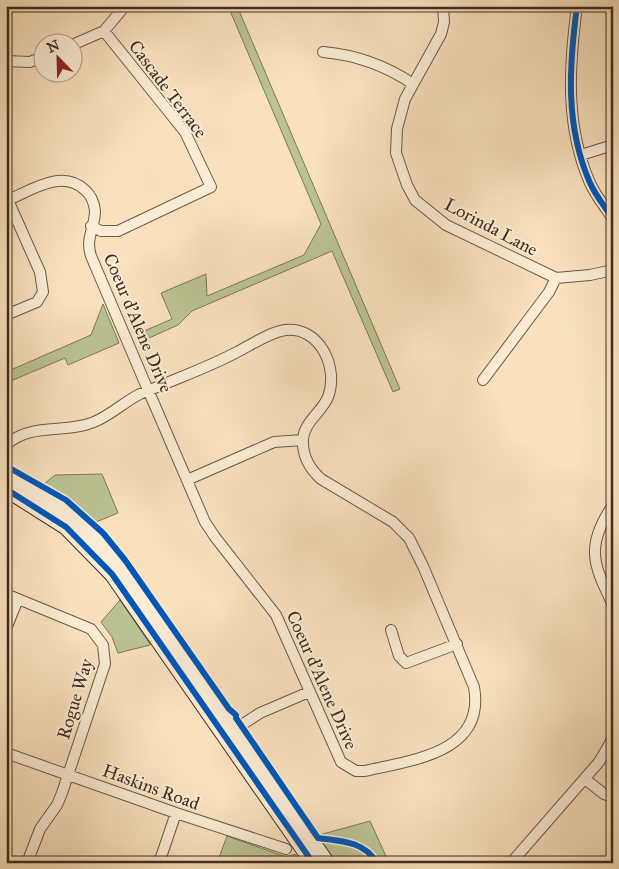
<svg xmlns="http://www.w3.org/2000/svg" width="619" height="869" viewBox="0 0 619 869" font-family="'IM FELL Great Primer',serif">
<rect width="100%" height="100%" fill="#f9e1be"/>
<filter id="stains"><feTurbulence type="fractalNoise" baseFrequency=".004" numOctaves="4"/><feColorMatrix values="0 0 0 0 .2 0 0 0 0 .09 0 0 0 0 .02 0 0 0 .5 -.17"/></filter>
<radialGradient id="worn" r=".72"><stop offset=".6" stop-color="#630" stop-opacity="0"/><stop offset="1" stop-color="#630" stop-opacity=".3"/></radialGradient>
<path fill="#bbc393" stroke="#7e7858" d="M 228,6 L 237,6 L 400,389 L 393,392 L 332,251 L 192,311 L 178,325 L 140,342 L 137,334 L 172,319 L 161,293 L 206,274 L 207,296 L 304,255 L 321,224 Z
M 103,304 L 119,343 L 68,365 L 65,358 L 6,383 L 6,372 L 91,335 Z
M 102,474 L 118,513 L 96,522 L 72,503 L 43,485 L 55,475 Z
M 120,600 L 150,644 L 150,645 L 118,653 L 112,637 L 101,622 Z
M 370,821 L 389,863 L 336,863 L 319,839 L 319,835 Z
M 227,836 L 286,857 L 295,854 L 300,863 L 217,863 Z"/>
<g fill="none" stroke-linecap="round" stroke-linejoin="round">
<g stroke="#6e5945" stroke-width="12">
<path id="street" d="M 443,6 L 444,22 L 441,34 L 405,99 L 397,129 L 396,153 L 407,185 L 415,200 L 446,225 L 556,278 L 590,275 L 613,270
M 577,6 C 569,67 565,126 590,183 C 596,196 605,207 613,219
M 72,45 L 104,31 L 125,6
M 323,52 C 357,55 385,65 413,84
M 6,61 L 30,62 L 42,57
M 581,155 L 613,145
M 6,201 C 30,191 62,168 85,190 C 91,195 94,202 95,211 C 95,227 85,239 91,256 L 145,383 L 152,399 L 205,522 L 215,537 L 276,615 L 341,762 L 356,771 L 365,771 C 412,760 486,753 474,687 L 423,566 L 409,538 L 393,522 L 321,479 C 310,469 302,455 303,439 C 304,422 322,412 328,397 C 339,368 320,326 285,330 C 268,333 251,345 237,352 C 211,366 183,376 157,387 L 140,394 C 124,402 111,415 94,422 C 65,434 31,422 6,445
M 91,226 L 101,231 L 118,231 L 211,187 L 185,132 L 104,31
M 6,315 L 37,302 L 43,292 L 40,272 L 8,200
M 483,380 L 549,292 L 556,278
M 187,480 L 274,442 L 303,440
M 613,505 C 585,546 593,564 613,605
M 6,594 L 91,629 L 103,645 L 105,664 L 62,793 L 57,805 L 40,829 L 27,863
M 6,629 L 18,599
M 391,630 L 399,656 L 406,663 L 457,644
M 229,733 L 260,713 L 309,692
M 6,753 L 176,813 L 286,849
M 585,779 L 604,794 L 613,797
M 159,863 L 176,813
M 511,863 L 599,762 L 613,738"/>
</g>
<g stroke="#402c1d" stroke-width="17">
<path id="secondary" d="M 6,475 L 71,514 L 109,550 L 327,863
M 6,489 L 66,527 L 112,574 L 313,863"/>
</g>
<use href="#street" stroke="#fbecd5" stroke-width="10"/>
<use href="#secondary" stroke="#fbecd5" stroke-width="15"/>
<g stroke="#fbecd5" stroke-width="9">
<path id="cycleway" d="M 577,6 C 569,67 565,126 590,183 C 596,196 605,207 613,219
M 6,466 L 66,500 L 103,533 L 125,560 L 229,709 L 236,715 L 236,718 L 318,838 C 341,841 364,841 377,863
M 6,489 L 66,527 L 112,574 L 313,863"/>
</g>
<use href="#cycleway" stroke="#0057b8" stroke-width="6"/>
</g>
<g text-anchor="middle" dominant-baseline="central" stroke-width="4" stroke-linejoin="round" paint-order="stroke">
<g font-size="18" fill="#402c1d" stroke="#fbecd5">
<text transform="translate(168 89) rotate(53)">Cascade Terrace</text>
<text transform="translate(491 227) rotate(28)">Lorinda Lane</text>
<text transform="translate(138 323) rotate(67)">Coeur d'Alene Drive</text>
<text transform="translate(322 680) rotate(66)">Coeur d'Alene Drive</text>
<text transform="translate(75 699) rotate(-73)">Rogue Way</text>
<text transform="translate(151 787) rotate(20)">Haskins Road</text>
</g>
</g>
<rect width="619" height="869" fill="none" stroke="#f9e1be" stroke-width="25"/>
<rect x="8" y="8" width="604" height="854" fill="none" stroke="#402c1d" stroke-width="2.5"/>
<rect x="12" y="12" width="594" height="844" fill="none" stroke="#402c1d"/>
<g transform="translate(58 58) rotate(337)"><circle r="24" fill="#fbecd5" stroke="#b09f8b"/>
<path d="M0-4L9 19L0 12L-9 19Z" fill="#8f2418"/>
<text y="-8" font-size="14" font-weight="bold" text-anchor="middle" fill="#402c1d">N</text>
</g>
<rect width="100%" height="100%" filter="url(#stains)"/>
<rect width="100%" height="100%" fill="url(#worn)"/>
</svg>
